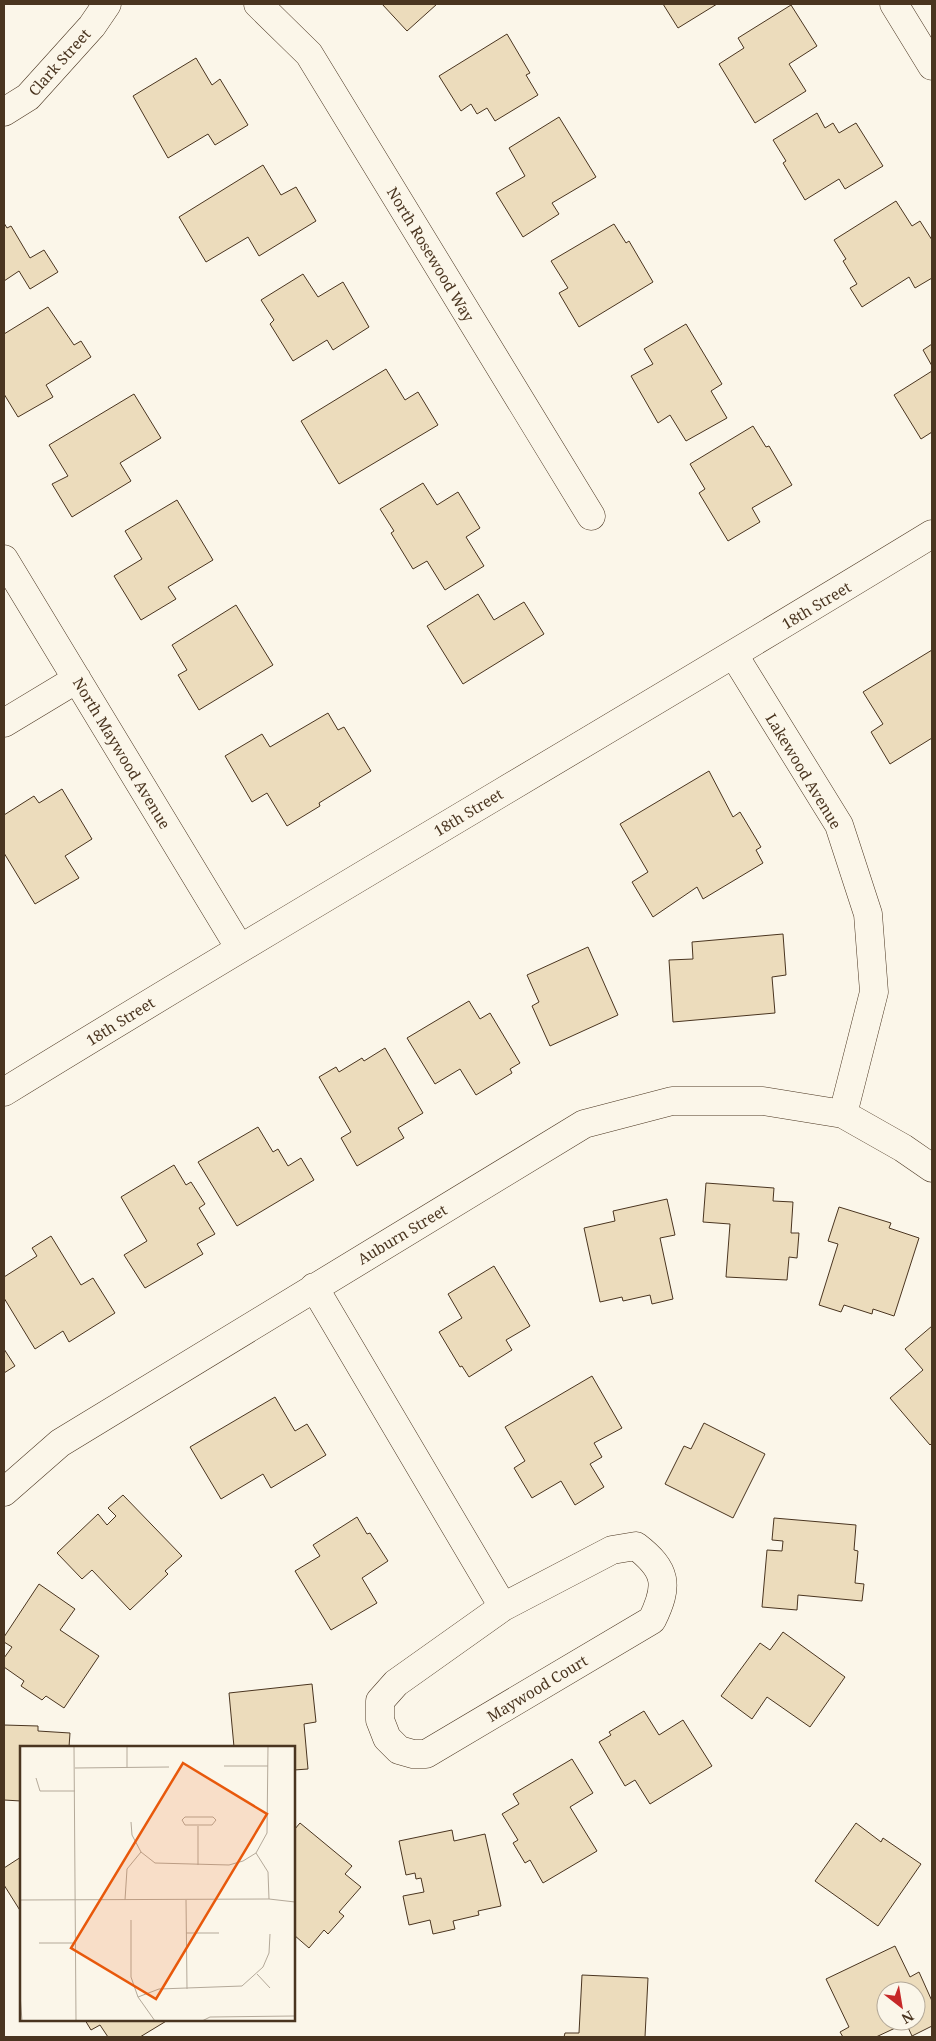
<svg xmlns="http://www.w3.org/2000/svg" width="936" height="2041" viewBox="0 0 936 2041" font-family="'Noto Serif',serif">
<rect width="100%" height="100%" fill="#fbf6e9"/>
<path fill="#ecdcbc" stroke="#4a3520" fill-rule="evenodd" d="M 382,4 L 437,4 L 407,31 Z
M 663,4 L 717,4 L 678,28 Z
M 791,5 L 817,46 L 789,64 L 806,91 L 755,123 L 719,64 L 744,48 L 738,38 Z
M 507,34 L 530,73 L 526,75 L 538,95 L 495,121 L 487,108 L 477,114 L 471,104 L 461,111 L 439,76 Z
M 196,58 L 212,85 L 220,79 L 248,125 L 215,145 L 208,134 L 168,158 L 133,96 Z
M 817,113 L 825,128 L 833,123 L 839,133 L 856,123 L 883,166 L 845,189 L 839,179 L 805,200 L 783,163 L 786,161 L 773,140 Z
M 559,117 L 596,177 L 552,203 L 559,214 L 523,237 L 496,193 L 525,176 L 509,148 Z
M 263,165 L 281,195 L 296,187 L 316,221 L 259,256 L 248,237 L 206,262 L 179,217 Z
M 896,201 L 912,226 L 920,221 L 932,240 L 932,278 L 915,288 L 909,277 L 862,307 L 850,288 L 857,284 L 843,261 L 846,259 L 834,240 Z
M 4,223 L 7,228 L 11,226 L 30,258 L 44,250 L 58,272 L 30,289 L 19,271 L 4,281 Z
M 614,224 L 626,243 L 629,241 L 653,282 L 579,327 L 559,293 L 568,288 L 551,261 Z
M 303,274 L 318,297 L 343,282 L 369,327 L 333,350 L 327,340 L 293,361 L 270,324 L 274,320 L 261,300 Z
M 48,307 L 74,345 L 81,341 L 91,357 L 46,385 L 53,397 L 18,417 L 4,394 L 4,334 Z
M 686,324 L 722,384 L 711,391 L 727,418 L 686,441 L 670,415 L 658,423 L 631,376 L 653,364 L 644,349 Z
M 932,344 L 932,366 L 923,350 Z
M 386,369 L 405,400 L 418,392 L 438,425 L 339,484 L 301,421 Z
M 932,371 L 932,432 L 921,439 L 894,395 Z
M 134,394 L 161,438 L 120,463 L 131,481 L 72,517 L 52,484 L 68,476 L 49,445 Z
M 753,426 L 766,447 L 769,446 L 792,485 L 752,508 L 760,522 L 728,541 L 699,493 L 705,489 L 690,464 Z
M 423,483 L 437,505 L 458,492 L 480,528 L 466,537 L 484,566 L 445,590 L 427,561 L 413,569 L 391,533 L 394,531 L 380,509 Z
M 177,500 L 213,560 L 168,587 L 176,599 L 141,620 L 114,576 L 142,559 L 125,531 Z
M 478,594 L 494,620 L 524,602 L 544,634 L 463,684 L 427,626 Z
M 236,605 L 273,665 L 199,710 L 178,675 L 187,670 L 172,645 Z
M 932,650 L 932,738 L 890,764 L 871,732 L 883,724 L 863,692 Z
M 328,713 L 338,730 L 344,727 L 371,771 L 319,803 L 320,806 L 287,826 L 267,793 L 252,802 L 225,756 L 262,734 L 270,747 Z
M 709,771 L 733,817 L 740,812 L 761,847 L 756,850 L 763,863 L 703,899 L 697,887 L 653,917 L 632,882 L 648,872 L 620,824 Z
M 62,789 L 92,839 L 65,856 L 79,878 L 35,904 L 4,853 L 4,815 L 34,796 L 39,803 Z
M 783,934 L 786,975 L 772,977 L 775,1013 L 673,1022 L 669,960 L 693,959 L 692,942 Z
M 588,947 L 618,1015 L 550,1046 L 532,1006 L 539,1002 L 527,975 Z
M 469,1001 L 480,1019 L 490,1013 L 520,1063 L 510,1069 L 512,1073 L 476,1095 L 460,1069 L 435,1084 L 407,1038 Z
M 385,1048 L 423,1113 L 398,1128 L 404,1138 L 357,1166 L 341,1138 L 351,1132 L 319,1077 L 336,1067 L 339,1072 L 362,1058 L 364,1061 Z
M 258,1127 L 273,1152 L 278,1149 L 288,1166 L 301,1158 L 314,1180 L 237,1226 L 198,1162 Z
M 174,1165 L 186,1185 L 191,1182 L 205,1204 L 199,1208 L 215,1234 L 197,1244 L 203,1254 L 145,1288 L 124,1255 L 147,1241 L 121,1197 Z
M 706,1183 L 774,1188 L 773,1201 L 793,1202 L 791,1233 L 799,1233 L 797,1258 L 789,1257 L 787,1280 L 726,1277 L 730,1224 L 703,1222 Z
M 667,1199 L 675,1235 L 660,1238 L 673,1299 L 652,1304 L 650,1295 L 623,1301 L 622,1297 L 600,1302 L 584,1228 L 615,1221 L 613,1211 Z
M 839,1207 L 891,1223 L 889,1228 L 919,1238 L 894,1316 L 873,1309 L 872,1314 L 844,1305 L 841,1312 L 819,1305 L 838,1244 L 828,1241 Z
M 51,1236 L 81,1285 L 93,1278 L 115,1313 L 69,1342 L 63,1331 L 35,1349 L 4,1298 L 4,1277 L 37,1256 L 32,1248 Z
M 494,1266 L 530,1326 L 506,1340 L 512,1350 L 469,1377 L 462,1366 L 460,1367 L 439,1332 L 462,1318 L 448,1294 Z
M 932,1326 L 932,1443 L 930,1445 L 890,1398 L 923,1370 L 905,1349 Z
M 4,1349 L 15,1366 L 4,1373 Z
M 592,1376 L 622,1428 L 594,1443 L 602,1457 L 590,1464 L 604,1487 L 575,1505 L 561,1481 L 532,1498 L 514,1468 L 525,1461 L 505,1427 Z
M 275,1397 L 295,1431 L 307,1424 L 326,1455 L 271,1488 L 263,1474 L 221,1499 L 190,1447 Z
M 704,1423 L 765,1454 L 733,1518 L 665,1484 L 684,1446 L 691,1449 Z
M 123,1495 L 182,1556 L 165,1571 L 168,1574 L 130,1610 L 92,1570 L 82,1579 L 57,1553 L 98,1514 L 107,1525 L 116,1516 L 108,1508 Z
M 357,1517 L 367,1534 L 370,1533 L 388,1561 L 362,1578 L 377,1603 L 331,1630 L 295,1571 L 320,1556 L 313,1545 Z
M 774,1518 L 856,1525 L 854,1550 L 858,1551 L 855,1583 L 864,1584 L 862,1601 L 798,1595 L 797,1610 L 762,1607 L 767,1550 L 782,1551 L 783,1541 L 772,1540 Z
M 39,1584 L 75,1609 L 60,1630 L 99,1656 L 64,1708 L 46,1696 L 42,1700 L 21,1686 L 24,1681 L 4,1667 L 4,1658 L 12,1647 L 4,1642 L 4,1637 Z
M 783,1632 L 845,1677 L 810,1727 L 767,1697 L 752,1719 L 721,1696 L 760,1643 L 770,1650 Z
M 312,1684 L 316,1722 L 304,1724 L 308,1769 L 294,1770 L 294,1747 L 234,1747 L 229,1693 Z
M 644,1711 L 659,1735 L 683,1720 L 712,1766 L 650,1804 L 635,1780 L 625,1786 L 599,1742 L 611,1735 L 609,1732 Z
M 4,1725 L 38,1726 L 38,1731 L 70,1733 L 69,1747 L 21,1747 L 21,1801 L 4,1800 Z
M 572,1759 L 593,1793 L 570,1807 L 597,1851 L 543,1883 L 530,1860 L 525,1863 L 513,1843 L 518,1840 L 502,1814 L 519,1804 L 513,1794 Z
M 300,1823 L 352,1866 L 345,1874 L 361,1887 L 339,1912 L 344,1916 L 328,1934 L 324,1930 L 309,1948 L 294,1935 L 294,1830 Z
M 856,1823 L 881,1842 L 883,1838 L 921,1864 L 878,1926 L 815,1881 Z
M 452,1830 L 454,1841 L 485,1834 L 501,1906 L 478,1911 L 479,1915 L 453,1921 L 455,1929 L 433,1934 L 430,1920 L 409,1925 L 403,1896 L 424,1892 L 421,1878 L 416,1879 L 415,1873 L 406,1875 L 399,1841 Z
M 21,1857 L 21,1912 L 4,1885 L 4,1868 Z
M 895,1946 L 910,1977 L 919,1972 L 932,2001 L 932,2026 L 912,2036 L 906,2023 L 876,2037 L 843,2037 L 840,2032 L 849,2027 L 826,1979 ZM 886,1991 L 916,1991 L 916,2021 L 886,2021 Z
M 582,1975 L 648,1978 L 645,2037 L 564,2037 L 565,2033 L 579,2033 Z
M 85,2020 L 168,2020 L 140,2037 L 108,2037 L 100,2025 L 91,2030 Z"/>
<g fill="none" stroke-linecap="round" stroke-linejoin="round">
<g stroke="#4a3520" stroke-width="29">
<path id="street" d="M 258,4 L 309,54 L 591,516
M 894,4 L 932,66
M 4,112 L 28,97 L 92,26 L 107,4
M 4,559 L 239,947
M 734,655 L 839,825 L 868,914 L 874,992 L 843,1114
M 4,723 L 77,679
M 314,1287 L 503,1607
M 4,1492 L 60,1443 L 584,1124 L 672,1101 L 763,1101 L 843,1114 L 903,1148 L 932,1168
M 636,1546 C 667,1570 669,1585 652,1620 L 426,1754 L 413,1754 L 399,1750 L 387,1738 L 380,1720 L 380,1701 L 396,1683 L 503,1607 L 612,1550 Z"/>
</g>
<g stroke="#4a3520" stroke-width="29">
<path id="secondary" d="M 4,1092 C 311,903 624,722 932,534"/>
</g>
<use href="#street" stroke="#fbf6e9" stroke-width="28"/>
<use href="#secondary" stroke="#fbf6e9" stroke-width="28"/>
</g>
<g text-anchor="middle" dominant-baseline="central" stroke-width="4" stroke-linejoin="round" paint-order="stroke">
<g font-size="15" fill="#4a3520" stroke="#fbf6e9">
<text transform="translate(59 62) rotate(-48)">Clark Street</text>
<text transform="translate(431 254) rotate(59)">North Rosewood Way</text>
<text transform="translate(816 605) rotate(-31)">18th Street</text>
<text transform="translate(122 753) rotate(59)">North Maywood Avenue</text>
<text transform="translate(804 771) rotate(59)">Lakewood Avenue</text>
<text transform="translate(468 812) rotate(-31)">18th Street</text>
<text transform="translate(120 1021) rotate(-32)">18th Street</text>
<text transform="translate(402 1234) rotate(-31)">Auburn Street</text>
<text transform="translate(537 1688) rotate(-31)">Maywood Court</text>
</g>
</g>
<g transform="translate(20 1746)">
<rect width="275" height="275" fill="#fbf6e9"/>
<path fill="none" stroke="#b4a999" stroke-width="1" d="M 54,0 L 56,275M 204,20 L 248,20M 55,22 L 149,21M 107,22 L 107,0M 16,32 L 20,45 L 55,45M 165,71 L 193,71 L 196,74 L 192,79 L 165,79 L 162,74 ZM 111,76 L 112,89 L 121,106 L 135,117 L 209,119 L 223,115 L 236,107 L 247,87 L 248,0M 236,107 L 248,126 L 249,153M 178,119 L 178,80M 0,154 L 249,153 L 275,156M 105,154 L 107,123 L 121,106M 166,154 L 167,243M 111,174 L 111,231 L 118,251 L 135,275M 166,187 L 199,187M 19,197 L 55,197M 237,228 L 250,242M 0,248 L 2,275M 118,251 L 139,243 L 222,240 L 243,221 L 249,207 L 250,188M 182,275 L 190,271 L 275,270"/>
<path fill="#e8590c" fill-opacity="0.15" stroke="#e8590c" stroke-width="2.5" d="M 163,17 L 247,68 L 136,253 L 51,202 Z"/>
<rect width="275" height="275" fill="none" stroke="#4a3520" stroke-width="2.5"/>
</g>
<rect width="936" height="2041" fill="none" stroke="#4a3520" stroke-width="10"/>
<g transform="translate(901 2006) rotate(149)"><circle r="24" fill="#fbf6e9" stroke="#b4a999"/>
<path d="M0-4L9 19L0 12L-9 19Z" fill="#c62828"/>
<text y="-8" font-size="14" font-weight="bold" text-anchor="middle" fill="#4a3520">N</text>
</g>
</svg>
